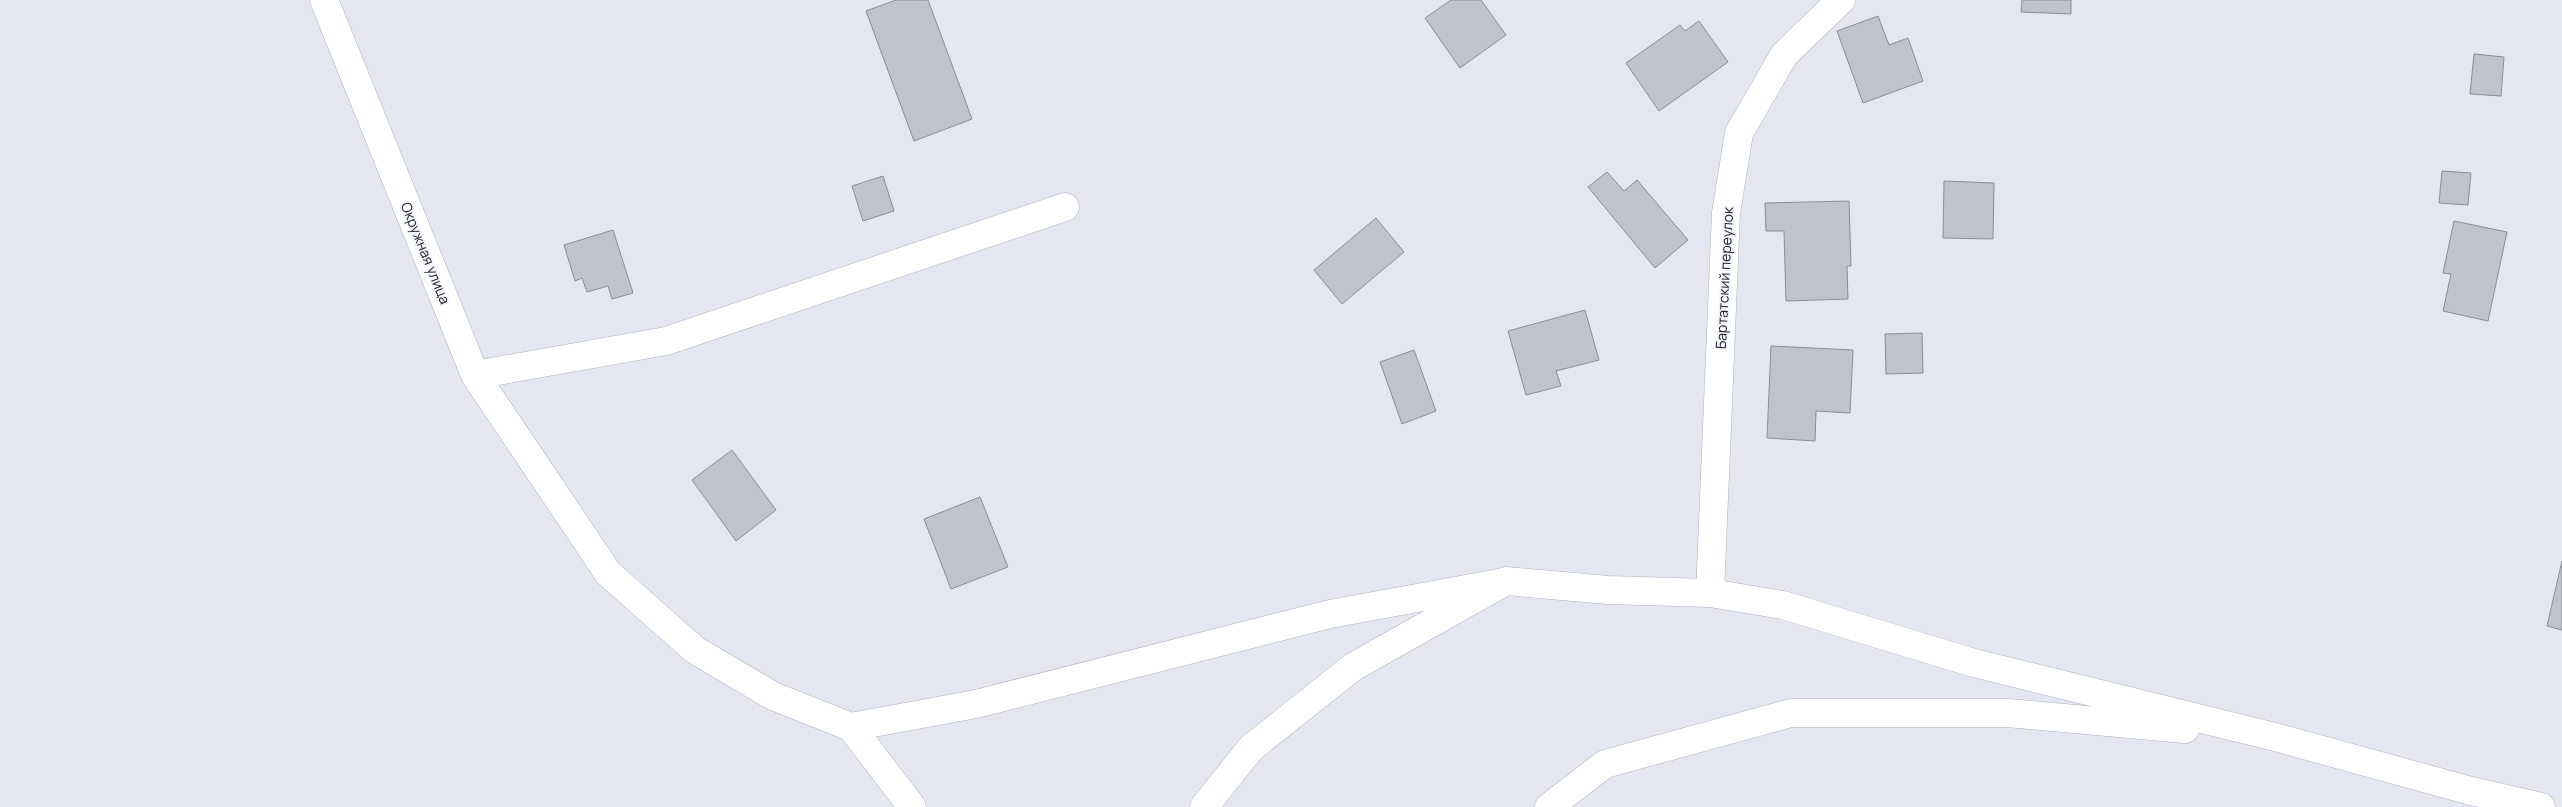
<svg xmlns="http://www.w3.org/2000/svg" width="2562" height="807" viewBox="0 0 2562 807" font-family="Manrope,sans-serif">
<rect width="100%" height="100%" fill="#e4e7f2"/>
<path fill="#c0c3ce" stroke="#8a8d97" d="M 896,0 L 928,0 L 972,119 L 914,141 L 866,11 Z
M 1451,0 L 1481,0 L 1506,35 L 1460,68 L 1425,18 Z
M 2022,0 L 2071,0 L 2071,14 L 2021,12 Z
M 1878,16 L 1889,45 L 1908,38 L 1923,81 L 1863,103 L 1837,31 Z
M 1699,21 L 1728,62 L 1659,111 L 1626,63 L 1680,25 L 1685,31 Z
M 2474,54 L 2504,57 L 2501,96 L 2470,94 Z
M 2442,171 L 2471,173 L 2468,205 L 2439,203 Z
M 1607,172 L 1624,191 L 1637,180 L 1688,240 L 1655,268 L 1588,187 Z
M 883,176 L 894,211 L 863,221 L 852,186 Z
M 1944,181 L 1994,183 L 1993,239 L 1943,238 Z
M 1849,201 L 1851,266 L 1847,266 L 1848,299 L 1786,301 L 1784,231 L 1766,231 L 1765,203 Z
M 1376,218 L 1404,252 L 1342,304 L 1314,270 Z
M 2454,221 L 2507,232 L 2488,321 L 2443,311 L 2451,274 L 2443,273 Z
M 613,230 L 633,293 L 612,299 L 608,286 L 587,292 L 582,278 L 575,281 L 564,245 Z
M 1585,310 L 1599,360 L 1556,371 L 1561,386 L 1526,395 L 1508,331 Z
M 1922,333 L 1923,373 L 1886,374 L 1885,334 Z
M 1771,346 L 1853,350 L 1850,413 L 1816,411 L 1815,441 L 1767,438 Z
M 1414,350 L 1436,411 L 1402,424 L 1380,362 Z
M 732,450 L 776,510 L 736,541 L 692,480 Z
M 980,497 L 1008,567 L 951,589 L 924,519 Z
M 2562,561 L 2562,630 L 2547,626 Z"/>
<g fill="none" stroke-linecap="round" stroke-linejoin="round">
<g stroke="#afb2bc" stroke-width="29">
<path id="street" d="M 324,0 L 475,375 L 608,573 L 695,650 L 773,696 L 851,727 L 912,807
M 475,375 L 666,341 L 1065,207
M 1710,593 L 1726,213 L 1739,133 L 1784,55 L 1841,0
M 851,727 L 976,704 L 1330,614 L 1499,583"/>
</g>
<g stroke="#afb2bc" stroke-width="29">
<path id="primary" d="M 1204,807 L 1251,748 L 1353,667 L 1506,581 L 1608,590 L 1710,593 L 1783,605 L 1974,663 L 2275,737 L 2471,791 L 2541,807
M 1549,807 L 1605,764 L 1791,713 L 2008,713 L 2185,729"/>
</g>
<use href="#street" stroke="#fff" stroke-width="28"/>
<use href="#primary" stroke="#fff" stroke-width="28"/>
</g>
<g text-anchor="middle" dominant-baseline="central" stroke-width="4" stroke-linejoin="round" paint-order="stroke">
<g font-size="14" fill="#202125" stroke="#f2f4fd">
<text transform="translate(426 253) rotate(68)">Окружная улица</text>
<text transform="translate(1724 278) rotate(-87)">Бартатский переулок</text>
</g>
</g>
</svg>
